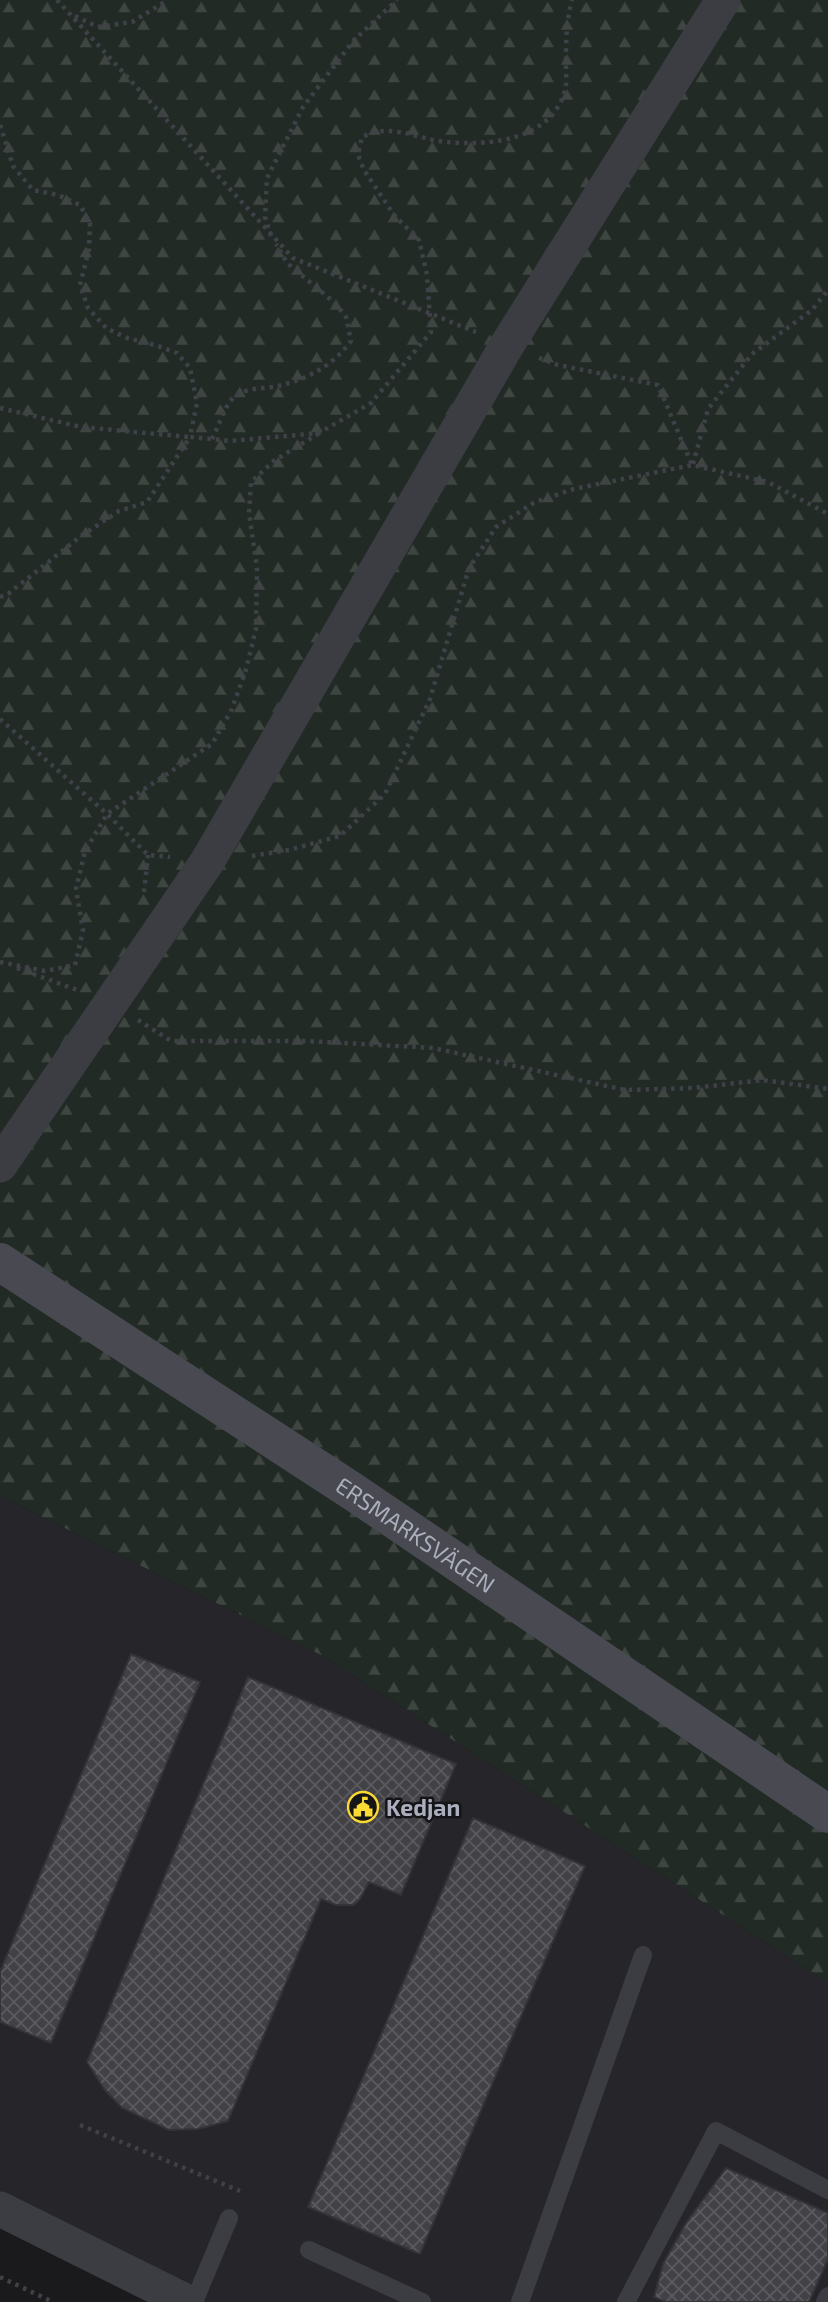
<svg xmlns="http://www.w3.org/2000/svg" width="828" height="2302" viewBox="0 0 828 2302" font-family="'Exo 2',sans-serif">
<defs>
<pattern id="forest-firs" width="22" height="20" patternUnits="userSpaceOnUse" patternTransform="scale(1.75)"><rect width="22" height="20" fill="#212a24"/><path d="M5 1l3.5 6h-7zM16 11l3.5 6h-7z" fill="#3f4642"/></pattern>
<pattern id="building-cross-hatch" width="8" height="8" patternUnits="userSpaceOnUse" patternTransform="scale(1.75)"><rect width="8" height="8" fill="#414146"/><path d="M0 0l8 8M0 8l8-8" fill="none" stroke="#5a5a5f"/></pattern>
</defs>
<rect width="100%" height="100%" fill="#1a191c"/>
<path fill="#262529" d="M 0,1496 L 323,1656 L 828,1983 L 828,2302 L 187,2302 L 0,2209 Z"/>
<path fill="url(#forest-firs)" d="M 0,0 L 828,0 L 828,1983 L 323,1656 L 0,1496 Z"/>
<path fill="url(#building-cross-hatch)" stroke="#343338" stroke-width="2" d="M 131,1654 L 200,1682 L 51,2043 L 0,2022 L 0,1972 Z
M 248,1677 L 456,1764 L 401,1895 L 369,1882 L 360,1899 L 354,1905 L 336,1905 L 321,1899 L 228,2121 L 198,2129 L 169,2130 L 122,2108 L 104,2089 L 87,2062 Z
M 473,1818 L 585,1866 L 420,2254 L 308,2207 Z
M 726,2168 L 828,2213 L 828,2259 L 809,2302 L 666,2302 L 654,2297 L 663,2264 L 686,2223 Z"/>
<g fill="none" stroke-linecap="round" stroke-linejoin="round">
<path stroke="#404148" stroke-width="4.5" stroke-dasharray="3.5 5" stroke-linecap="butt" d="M 57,0 L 293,258 L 476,332
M 75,16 L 98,27 L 132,22 L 168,0
M 0,125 L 13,166 L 33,190 L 58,195 L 80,205 L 90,223 L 89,249 L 80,285 L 88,308 L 106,328 L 127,338 L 155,345 L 177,353 L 190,368 L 197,403 L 190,437
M 271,236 L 265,217 L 267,178 L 303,107 L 354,40 L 397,0
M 539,358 L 558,365 L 658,385 L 692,465
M 0,408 L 81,427 L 189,437
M 212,439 C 219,427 223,407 235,396 C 247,387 265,389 278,386 C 310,378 332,366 351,341 L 346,317 L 336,304 L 287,263 L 276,244
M 693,464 L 708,409 L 752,354 L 812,310 L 828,290
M 0,597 L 8,594 L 81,536 L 119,511 L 147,502 L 190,437 L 231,441 L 319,433 L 371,403 L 431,332 L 427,275 L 419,240 L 394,215 L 364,170 L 358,155 L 362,137 C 391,122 416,139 446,142 C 489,146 550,141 565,91 C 567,83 566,73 566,64 C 566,42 566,22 572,0
M 0,719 L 107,814 L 148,855 L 170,857
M 252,856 L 289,850 L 340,836 L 385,794 L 430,699 L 469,568 L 496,527 L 535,502 L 574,489 L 692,465 L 768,482 L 828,514
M 144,892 L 148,855
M 0,962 L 45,971 L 75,965 L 83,930 L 76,889 L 85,851 L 107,814 L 212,744 L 231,711 L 245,673 L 256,629 L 257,568 L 249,513 L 251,482 L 275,460 L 318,434
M 17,968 L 77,990
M 138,1020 L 171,1041 L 307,1041 L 433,1048 L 625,1090 L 693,1088 L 763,1080 L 828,1089
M 80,2125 L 240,2191
M 0,2277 L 53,2302"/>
<path stroke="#3c3c43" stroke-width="18" d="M 309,2250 L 422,2302
M 194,2302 L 229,2218
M 520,2302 L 643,1955
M 626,2302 L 716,2131 L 828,2190
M 825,2302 L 828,2296"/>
<path stroke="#3c3c43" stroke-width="35" d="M 0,1165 L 207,862 L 507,345 L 723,0
M 0,2209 L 187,2302"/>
<path stroke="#484951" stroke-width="38" id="s1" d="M 0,1262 L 352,1491 L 828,1814"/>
</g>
<defs>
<g id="civic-ring" transform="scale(1.575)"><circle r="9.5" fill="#151417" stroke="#f9d934" stroke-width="1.5"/><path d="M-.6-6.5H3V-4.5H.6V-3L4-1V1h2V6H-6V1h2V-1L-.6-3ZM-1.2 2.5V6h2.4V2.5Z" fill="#f9d934"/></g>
</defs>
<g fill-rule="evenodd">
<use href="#civic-ring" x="363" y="1807"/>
</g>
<g text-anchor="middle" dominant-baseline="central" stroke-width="5" stroke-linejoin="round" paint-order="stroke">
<g font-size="23" fill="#abaebc" stroke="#151417">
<text stroke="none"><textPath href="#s1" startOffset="497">ERSMARKSVÄGEN</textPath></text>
</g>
<g font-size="23" font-weight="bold" fill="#abaebc" stroke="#151417" text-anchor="start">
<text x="386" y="1807">Kedjan</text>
</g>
</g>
</svg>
